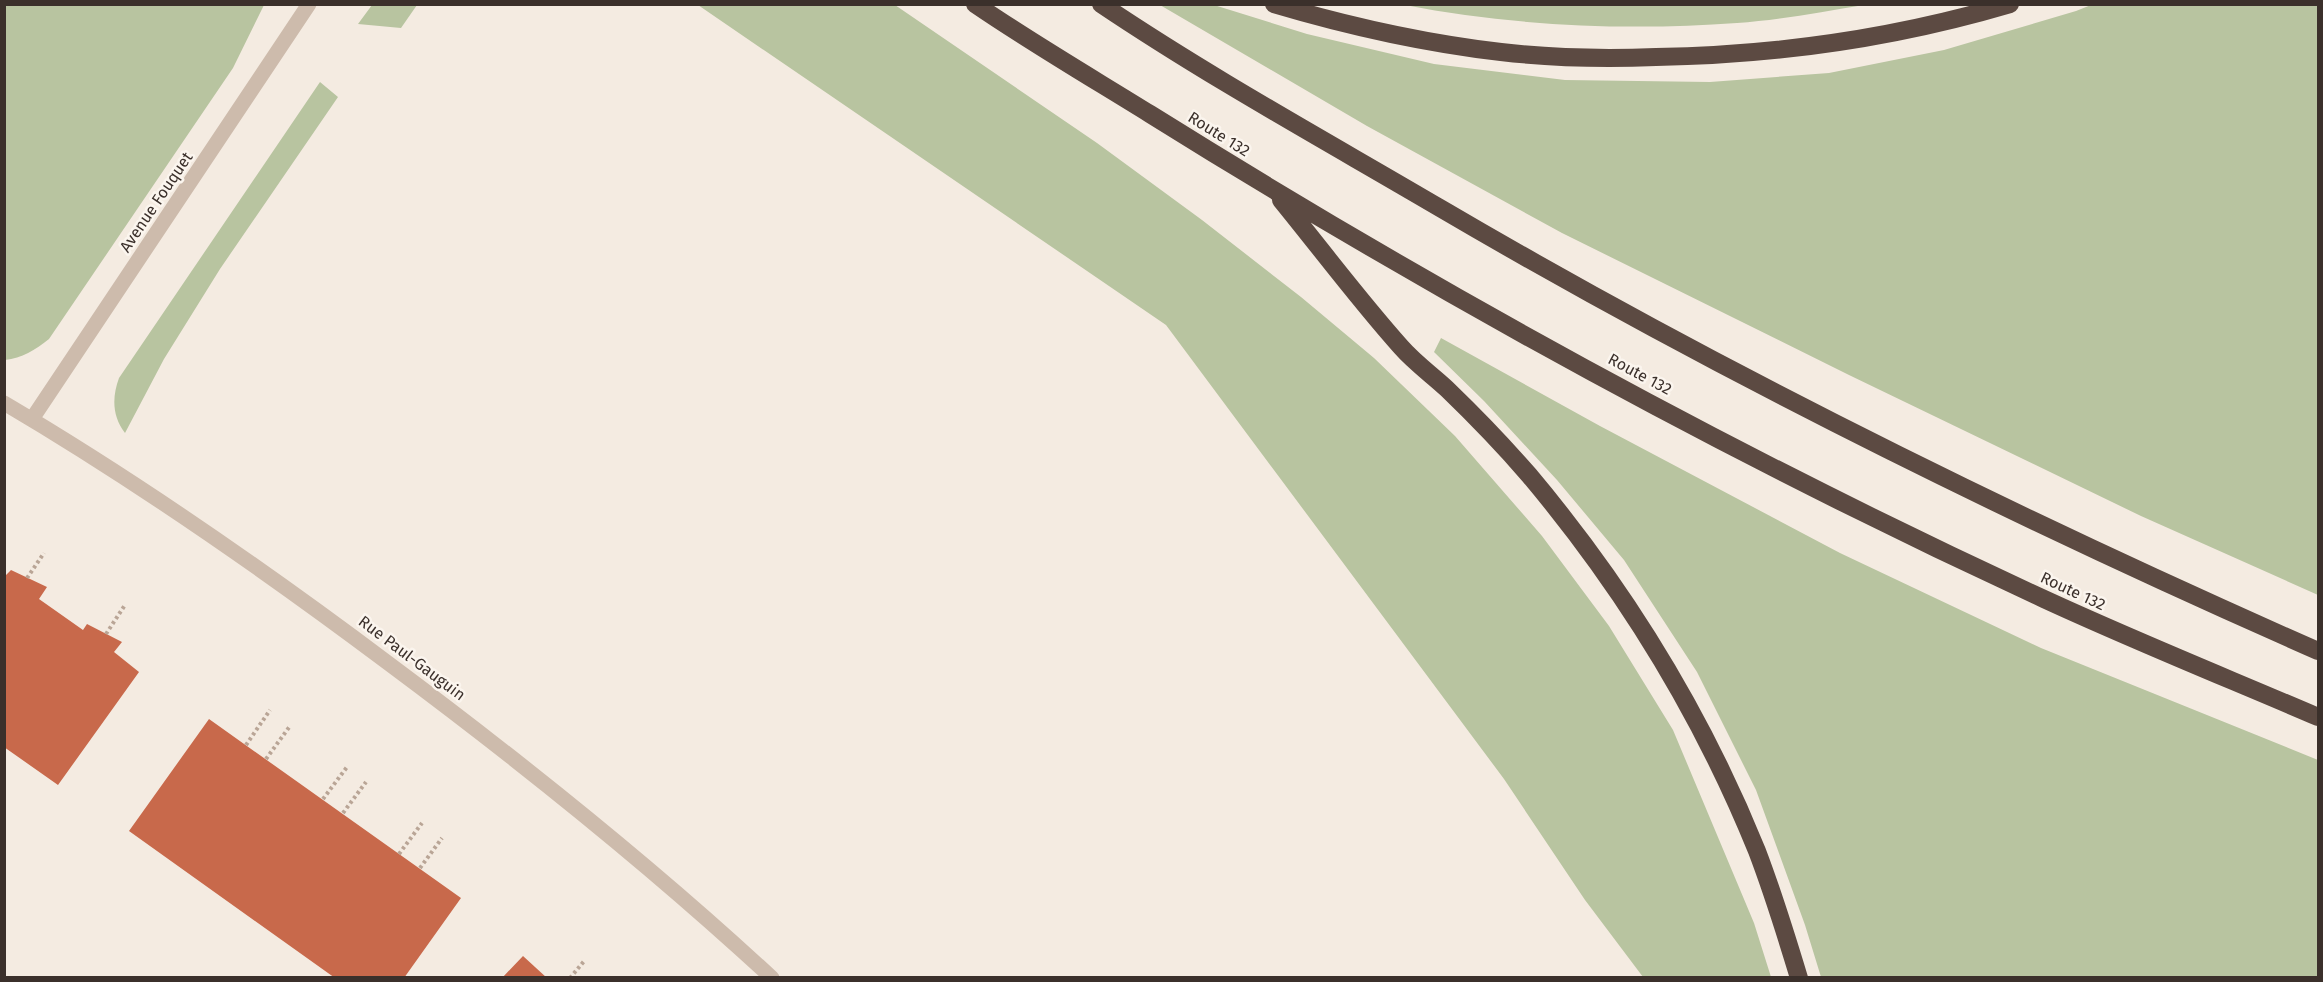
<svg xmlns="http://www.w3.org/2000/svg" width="2323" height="982" viewBox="0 0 2323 982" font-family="'Fira Sans',sans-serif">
<rect width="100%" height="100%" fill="#f4ebe1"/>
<path fill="#b8c4a0" d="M 4,5 L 264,5 L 233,68 L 49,339 C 35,350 22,358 5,360 Z
M 372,5 L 372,4 L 417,5 L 401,28 L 358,24 Z
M 698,5 L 895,5 L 1097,143 L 1202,220 L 1301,297 L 1374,358 L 1455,436 L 1542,536 L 1609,626 L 1673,730 L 1754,923 L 1771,977 L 1643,977 L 1585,900 L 1504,779 L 1166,325 Z
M 1160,5 L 1214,5 L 1307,34 L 1434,64 L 1565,80 L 1710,82 L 1829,73 L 1944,50 L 2076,11 L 2091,5 L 2318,5 L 2318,595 L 2141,516 L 1849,375 L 1562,233 L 1367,126 Z
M 1405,5 L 1405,4 L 1864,5 C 1822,12 1779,20 1737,23 C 1627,31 1513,26 1405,5 Z
M 320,82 L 338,97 L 220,269 L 164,359 L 125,433 C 112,416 112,397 119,378 Z
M 1441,338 L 1600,426 L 1840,553 L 2041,648 L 2318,760 L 2318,977 L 1821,977 L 1805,925 L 1756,790 L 1697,672 L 1624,560 L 1557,480 L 1484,401 L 1434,352 Z"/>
<path fill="#c8694b" d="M 11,570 L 47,587 L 39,599 L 83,630 L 87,624 L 122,642 L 114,652 L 139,672 L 58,785 L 4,747 L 4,574 L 6,575 Z
M 209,719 L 461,898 L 404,978 L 335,978 L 129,831 Z
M 523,956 L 547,978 L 502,978 Z"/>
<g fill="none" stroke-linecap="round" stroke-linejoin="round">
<path stroke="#b9a596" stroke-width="4" stroke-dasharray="3 3" stroke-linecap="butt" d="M 27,578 L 44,553
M 106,634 L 125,605
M 246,745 L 270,710
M 266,759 L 290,726
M 323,799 L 347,767
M 343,813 L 366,782
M 399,854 L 422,823
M 420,868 L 442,838
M 570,978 L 585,960"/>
<path stroke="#cdbbac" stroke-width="15" d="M 4,403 C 138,482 264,570 388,663 C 521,762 650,865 772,978
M 32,419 L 309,4"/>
<path stroke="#5c4a42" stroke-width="18" d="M 975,4 C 1032,43 1092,78 1150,114 C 1438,294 1736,457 2044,599 C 2135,641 2227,678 2318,717
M 1101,4 C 1211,78 1326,141 1440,208 C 1723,374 2018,519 2318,651
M 1274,4 C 1348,26 1424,43 1501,52 C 1552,58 1604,59 1656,57 C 1776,55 1895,38 2010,4
M 1281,200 C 1321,249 1359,300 1401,347 C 1415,363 1432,375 1447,389 C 1475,416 1503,445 1529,475 C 1624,588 1702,715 1757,851 C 1773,893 1786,935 1799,978"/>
</g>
<g text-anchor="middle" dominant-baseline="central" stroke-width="5" stroke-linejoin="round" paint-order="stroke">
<g font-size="16" fill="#3b302b" stroke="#fbf5ee">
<text transform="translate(1219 134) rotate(32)">Route 132</text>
<text transform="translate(156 202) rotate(-56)">Avenue Fouquet</text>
<text transform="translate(1640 374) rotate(28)">Route 132</text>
<text transform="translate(2073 591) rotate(25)">Route 132</text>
<text transform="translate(412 658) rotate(37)">Rue Paul-Gauguin</text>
</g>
</g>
<rect width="2323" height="982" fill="none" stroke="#3b302b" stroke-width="12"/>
</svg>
